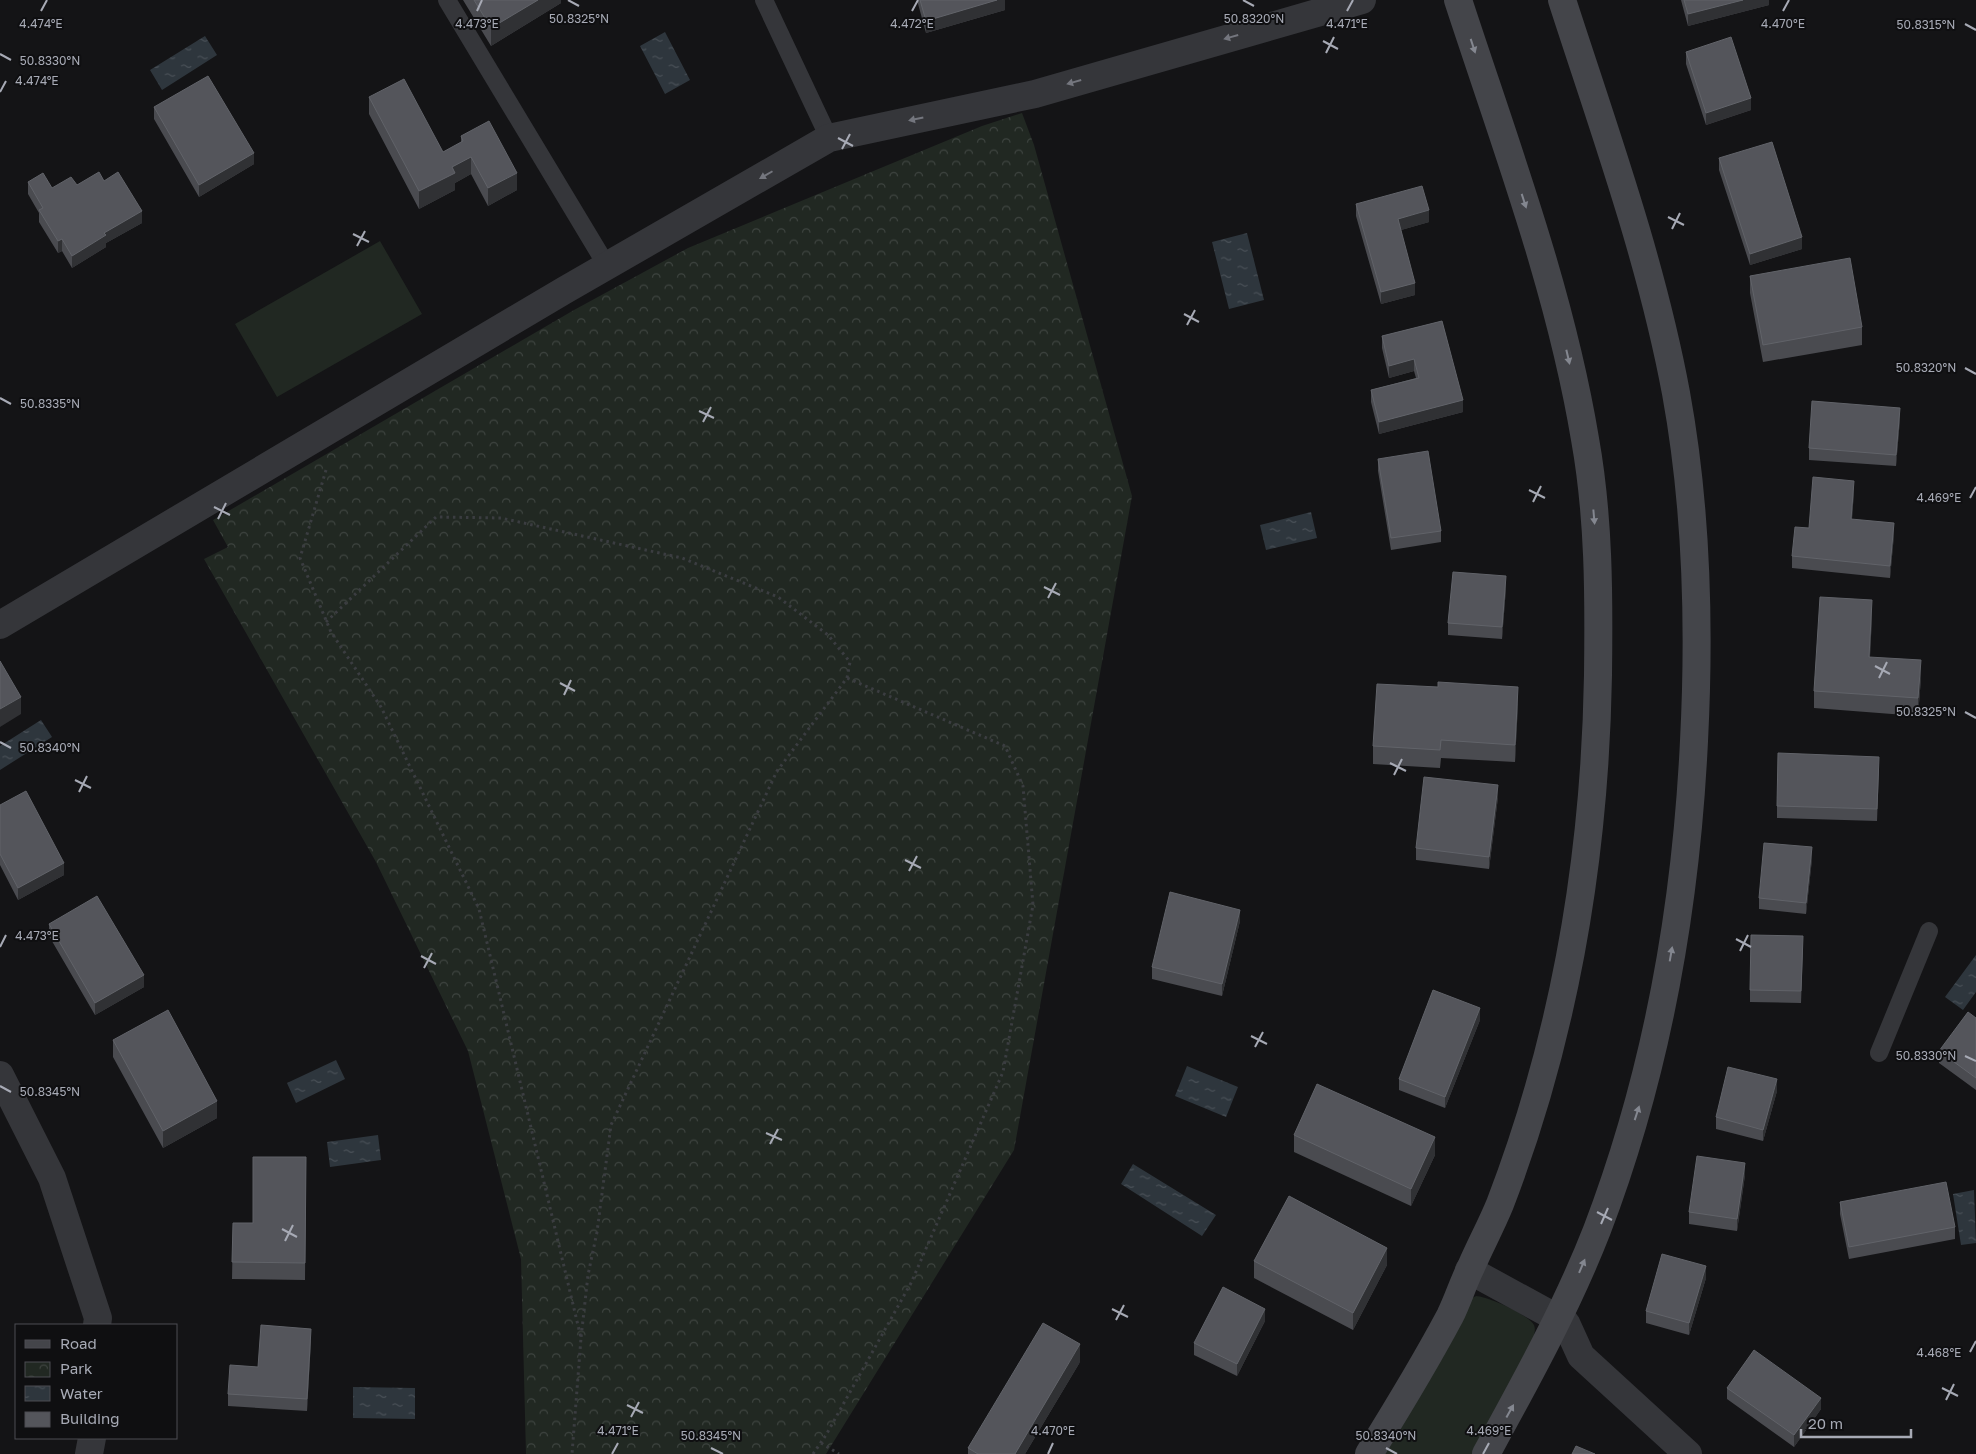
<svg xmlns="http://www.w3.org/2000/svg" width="1976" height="1454" viewBox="0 0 1976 1454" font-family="'Golos Text',sans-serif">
<defs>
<pattern id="park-crowns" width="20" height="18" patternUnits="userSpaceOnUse" patternTransform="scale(1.25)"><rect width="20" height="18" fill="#212822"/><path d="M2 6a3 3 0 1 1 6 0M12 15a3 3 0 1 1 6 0" fill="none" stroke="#3e4440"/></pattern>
<pattern id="water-ripples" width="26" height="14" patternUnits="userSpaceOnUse" patternTransform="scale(1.25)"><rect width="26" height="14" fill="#2e363d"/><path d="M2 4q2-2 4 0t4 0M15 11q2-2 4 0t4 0" fill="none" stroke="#495057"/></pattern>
</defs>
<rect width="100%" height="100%" fill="#141416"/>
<path fill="#212822" d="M 380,241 L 422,314 L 277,397 L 235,324 Z
M 1476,1296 C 1487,1296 1529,1315 1534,1325 C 1536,1330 1534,1335 1533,1340 L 1480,1440 L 1472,1454 L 1381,1454 L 1469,1300 Z"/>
<path fill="url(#park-crowns)" d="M 1022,113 L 1034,145 L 1132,496 L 1014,1150 L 826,1454 L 526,1454 L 521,1259 L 468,1051 L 376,862 L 204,559 L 228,547 L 213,520 L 574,310 L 688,248 L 982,126 Z"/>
<path fill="url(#water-ripples)" d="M 665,32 L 690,80 L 665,94 L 640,46 Z
M 205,36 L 217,55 L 162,90 L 150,70 Z
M 1247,233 L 1264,300 L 1229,309 L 1212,242 Z
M 1311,512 L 1317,538 L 1266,550 L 1260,525 Z
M 41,720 L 52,737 L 0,770 L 0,746 Z
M 1976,955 L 1976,992 L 1963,1010 L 1945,997 Z
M 336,1060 L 345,1079 L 296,1103 L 287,1083 Z
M 1187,1066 L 1238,1087 L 1226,1117 L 1175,1096 Z
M 378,1135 L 381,1160 L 330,1167 L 327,1142 Z
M 1133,1164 L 1216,1215 L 1202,1236 L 1121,1184 Z
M 1974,1190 L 1976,1243 L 1961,1245 L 1953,1194 Z
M 353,1387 L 415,1388 L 415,1419 L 353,1418 Z"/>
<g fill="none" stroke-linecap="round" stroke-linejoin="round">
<path stroke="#3b3d41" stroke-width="3" stroke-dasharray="2.5 4" stroke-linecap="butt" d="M 326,470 L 300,558 L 331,632 L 381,707 L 479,909 L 581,1338 L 572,1454
M 326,622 L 436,517 L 501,518 L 682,558 L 778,597 L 828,635 L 850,662 L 847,678 L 777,771 L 611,1125 L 597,1232 L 588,1275 L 581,1338
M 821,1443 L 839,1454
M 813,1454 L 826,1435 L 911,1283 L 1003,1072 L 1033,905 L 1023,786 L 1005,746 L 847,678"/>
<path stroke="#35363a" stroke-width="18" d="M 447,0 L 607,266
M 764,0 L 829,138
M 1879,1053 L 1929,931"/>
<path stroke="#35363a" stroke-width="28" d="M 0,625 L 565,290 L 829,138 L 1035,94 L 1362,0
M 0,1075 L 52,1178 L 98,1318 L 97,1325
M 1469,1270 L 1566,1323 L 1581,1356 L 1688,1454
M 89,1454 L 92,1438"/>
<path stroke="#44454a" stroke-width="28" d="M 1369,1454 C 1397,1409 1425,1363 1450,1316 C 1458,1300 1463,1283 1471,1267 C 1480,1246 1491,1226 1500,1204 C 1565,1035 1595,857 1598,675 C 1599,596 1599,517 1585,439 C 1560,289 1505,144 1458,0
M 1486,1454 C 1526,1381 1567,1307 1597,1230 C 1657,1073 1686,908 1694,741 C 1700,624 1697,508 1676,393 C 1651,259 1604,130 1562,0"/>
</g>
<path fill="#4a4b50" d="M 463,0 L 561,0 L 561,3 L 491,46 Z
M 917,0 L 1005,0 L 1005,10 L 926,33 Z
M 1681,0 L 1769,0 L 1769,5 L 1688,26 Z
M 1686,52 L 1751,110 L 1706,125 L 1686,64 Z
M 369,97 L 443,152 L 461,143 L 461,136 L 517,190 L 488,206 L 471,174 L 455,183 L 455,190 L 419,209 L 369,114 Z
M 154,107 L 254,164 L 199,197 L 154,119 Z
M 1719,158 L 1802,249 L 1750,265 L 1719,170 Z
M 104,181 L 142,223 L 106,243 L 106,247 L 72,268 L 62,251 L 58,253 L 39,222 L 39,213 L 28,194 L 28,182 L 52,188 Z
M 1356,204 L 1429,222 L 1401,230 L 1415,295 L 1381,304 L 1356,216 Z
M 1750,276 L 1862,327 L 1862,345 L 1763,362 L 1750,293 Z
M 1442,321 L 1463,412 L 1379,434 L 1371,402 L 1371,390 L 1416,378 L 1414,371 L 1389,378 L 1382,348 L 1382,336 Z
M 1900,419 L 1896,466 L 1809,460 L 1809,448 Z
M 1378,459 L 1441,531 L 1441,542 L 1391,550 L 1378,471 Z
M 1854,492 L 1852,519 L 1894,535 L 1890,578 L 1792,568 L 1792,556 L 1809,528 Z
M 1506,588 L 1502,639 L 1448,635 L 1448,623 Z
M 1872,617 L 1870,657 L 1921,678 L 1918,716 L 1814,708 L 1814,691 Z
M 1518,704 L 1515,762 L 1441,758 L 1440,768 L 1373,764 L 1373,746 Z
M 1879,769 L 1877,821 L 1777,818 L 1777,806 Z
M 1498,797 L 1489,869 L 1416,860 L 1416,848 Z
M 0,805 L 64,875 L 18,900 L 0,865 Z
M 1812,859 L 1806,914 L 1759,909 L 1759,898 Z
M 1240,921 L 1222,996 L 1152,979 L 1152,967 Z
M 49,924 L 144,987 L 95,1015 L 49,936 Z
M 1803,948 L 1801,1003 L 1750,1002 L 1750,990 Z
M 1976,1018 L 1976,1090 L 1939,1063 L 1939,1051 Z
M 1480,1020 L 1445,1108 L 1399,1090 L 1399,1079 Z
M 113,1040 L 217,1118 L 163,1148 L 113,1057 Z
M 1777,1091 L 1763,1141 L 1716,1129 L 1716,1117 Z
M 1294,1135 L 1435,1155 L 1411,1206 L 1294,1152 Z
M 306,1157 L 305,1280 L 232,1279 L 233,1223 L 253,1223 Z
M 1745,1175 L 1737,1231 L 1689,1224 L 1689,1212 Z
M 1840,1202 L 1955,1227 L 1955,1239 L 1849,1259 L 1840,1214 Z
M 1254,1261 L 1387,1265 L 1353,1330 L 1254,1278 Z
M 1706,1278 L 1689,1335 L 1646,1323 L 1646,1311 Z
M 1265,1321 L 1237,1376 L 1194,1355 L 1194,1343 Z
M 311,1341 L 307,1411 L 228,1406 L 228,1394 L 258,1367 Z
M 1080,1362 L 1025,1454 L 968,1454 L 968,1448 Z
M 1727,1388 L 1821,1409 L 1794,1447 L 1727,1399 Z"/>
<path fill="#303134" d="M 538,0 L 561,0 L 561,3 L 491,46 L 491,28 Z
M 997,0 L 1005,0 L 1005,10 L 926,33 L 926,21 Z
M 1743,0 L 1769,0 L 1769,5 L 1688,26 L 1688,14 Z
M 1751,98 L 1751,110 L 1706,125 L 1706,113 Z
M 254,153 L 254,164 L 199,197 L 199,185 Z
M 471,157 L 471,174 L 455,183 L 455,190 L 419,209 L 419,191 L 452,167 Z
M 517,173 L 517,190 L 488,206 L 488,188 Z
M 1429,210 L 1429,222 L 1398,231 L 1398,219 Z
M 142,211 L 142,223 L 106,243 L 106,247 L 72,268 L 72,256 L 104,233 Z
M 1802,237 L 1802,249 L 1750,265 L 1750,254 Z
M 62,239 L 62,251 L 58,253 L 58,241 Z
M 1415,283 L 1415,295 L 1381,304 L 1381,292 Z
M 1414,359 L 1414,371 L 1389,378 L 1389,366 Z
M 1463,400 L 1463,412 L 1379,434 L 1379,422 Z
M 1900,408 L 1900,419 L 1896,466 L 1896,455 Z
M 1854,481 L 1854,492 L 1851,530 L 1851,519 Z
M 1894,523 L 1894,535 L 1890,578 L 1890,566 Z
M 1506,576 L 1506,588 L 1502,639 L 1502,627 Z
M 1872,600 L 1872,617 L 1869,674 L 1869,657 Z
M 1921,660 L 1921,678 L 1918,716 L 1918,698 Z
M 1518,687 L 1518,704 L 1515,762 L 1515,745 Z
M 21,697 L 21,714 L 0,727 L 0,709 Z
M 1498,785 L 1498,797 L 1489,869 L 1489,857 Z
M 1812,847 L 1812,859 L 1806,914 L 1806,903 Z
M 64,863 L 64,875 L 18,900 L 18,888 Z
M 1240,910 L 1240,921 L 1222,996 L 1222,984 Z
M 144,975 L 144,987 L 95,1015 L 95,1003 Z
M 1480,1008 L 1480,1020 L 1445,1108 L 1445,1097 Z
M 1777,1079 L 1777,1091 L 1763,1141 L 1763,1130 Z
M 217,1101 L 217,1118 L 163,1148 L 163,1131 Z
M 1435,1137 L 1435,1155 L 1411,1206 L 1411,1189 Z
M 1745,1163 L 1745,1175 L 1737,1231 L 1737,1219 Z
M 1387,1248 L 1387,1265 L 1353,1330 L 1353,1313 Z
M 1706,1266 L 1706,1278 L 1689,1335 L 1689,1323 Z
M 1265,1309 L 1265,1321 L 1237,1376 L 1237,1364 Z
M 311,1329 L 311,1341 L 307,1411 L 307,1399 Z
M 1080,1344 L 1080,1362 L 1025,1454 L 1015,1454 Z
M 1821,1398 L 1821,1409 L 1794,1447 L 1794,1435 Z"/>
<path fill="#54555b" stroke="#616369" d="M 474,0 L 538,0 L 491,28 Z
M 920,0 L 997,0 L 926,21 Z
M 1684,0 L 1743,0 L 1688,14 Z
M 1731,37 L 1751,98 L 1706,113 L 1686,52 Z
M 208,76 L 254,153 L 199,185 L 154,107 Z
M 404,79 L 443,152 L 463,141 L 461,136 L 489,121 L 517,173 L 488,188 L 471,157 L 452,167 L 455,173 L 419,191 L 369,97 Z
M 1772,142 L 1802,237 L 1750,254 L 1719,158 Z
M 99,172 L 104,181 L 118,172 L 142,211 L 104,233 L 106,235 L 72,256 L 62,239 L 58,241 L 39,210 L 43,208 L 28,182 L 43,173 L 52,188 L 71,177 L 77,185 Z
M 1422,186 L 1429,210 L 1398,219 L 1415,283 L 1381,292 L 1356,204 Z
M 1850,258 L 1862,327 L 1763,345 L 1750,276 Z
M 1442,321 L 1463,400 L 1379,422 L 1371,390 L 1419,378 L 1414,359 L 1389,366 L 1382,336 Z
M 1812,401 L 1900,408 L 1896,455 L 1809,448 Z
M 1428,451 L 1441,531 L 1391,538 L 1378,459 Z
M 1813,477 L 1854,481 L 1851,519 L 1894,523 L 1890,566 L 1792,556 L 1795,527 L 1809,528 Z
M 1453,572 L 1506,576 L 1502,627 L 1448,623 Z
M 1820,597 L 1872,600 L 1869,657 L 1921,660 L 1918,698 L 1814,691 Z
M 0,661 L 21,697 L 0,709 Z
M 1438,682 L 1518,687 L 1515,745 L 1441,740 L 1440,750 L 1373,746 L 1377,684 L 1438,687 Z
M 1778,753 L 1879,757 L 1877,809 L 1777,806 Z
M 1424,777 L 1498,785 L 1489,857 L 1416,848 Z
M 26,791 L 64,863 L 18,888 L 0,854 L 0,805 Z
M 1764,843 L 1812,847 L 1806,903 L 1759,898 Z
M 1170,892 L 1240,910 L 1222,984 L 1152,967 Z
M 97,896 L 144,975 L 95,1003 L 49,924 Z
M 1751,935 L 1803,936 L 1801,991 L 1750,990 Z
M 1433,990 L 1480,1008 L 1445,1097 L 1399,1079 Z
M 168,1010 L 217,1101 L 163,1131 L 113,1040 Z
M 1968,1012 L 1976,1018 L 1976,1078 L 1939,1051 Z
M 1728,1067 L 1777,1079 L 1763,1130 L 1716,1117 Z
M 1317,1084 L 1435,1137 L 1411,1189 L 1294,1135 Z
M 1697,1156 L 1745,1163 L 1737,1219 L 1689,1212 Z
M 253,1157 L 306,1157 L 305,1263 L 232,1262 L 233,1223 L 253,1223 Z
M 1946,1182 L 1955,1227 L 1849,1247 L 1840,1202 Z
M 1289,1196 L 1387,1248 L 1353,1313 L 1254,1261 Z
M 1662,1254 L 1706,1266 L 1689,1323 L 1646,1311 Z
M 1223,1287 L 1265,1309 L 1237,1364 L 1194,1343 Z
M 1043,1323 L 1080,1344 L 1015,1454 L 978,1454 L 968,1448 Z
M 261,1325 L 311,1329 L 307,1399 L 228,1394 L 230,1365 L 258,1367 Z
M 1754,1350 L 1821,1398 L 1794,1435 L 1727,1388 Z
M 1576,1446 L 1595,1454 L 1572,1454 Z"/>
<defs><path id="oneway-solid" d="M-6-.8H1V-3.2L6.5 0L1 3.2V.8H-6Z" transform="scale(1.25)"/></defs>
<g fill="#74767e">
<use href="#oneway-solid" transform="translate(1231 37) rotate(164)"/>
<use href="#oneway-solid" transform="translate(1074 82) rotate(164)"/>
<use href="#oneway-solid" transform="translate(916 119) rotate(168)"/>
<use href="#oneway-solid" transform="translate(766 175) rotate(150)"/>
</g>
<g fill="#848790">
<use href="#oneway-solid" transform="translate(1473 46) rotate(72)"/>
<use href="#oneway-solid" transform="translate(1524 201) rotate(72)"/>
<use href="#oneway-solid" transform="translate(1568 357) rotate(77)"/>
<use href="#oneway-solid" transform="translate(1594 517) rotate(85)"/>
<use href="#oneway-solid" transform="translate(1671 954) rotate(-80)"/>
<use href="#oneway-solid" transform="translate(1637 1113) rotate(-72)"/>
<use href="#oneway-solid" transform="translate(1582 1266) rotate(-67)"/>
<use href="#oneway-solid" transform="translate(1510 1411) rotate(-61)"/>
</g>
<path fill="none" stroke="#a7aab5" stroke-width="2" d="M 568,0 L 579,6M 1243,0 L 1254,6M 41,11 L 47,0M 477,11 L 482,0M 912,11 L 918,0M 1347,11 L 1353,0M 1783,11 L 1789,0M 1965,24 L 1976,30M 1323,41 L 1338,49M 1326,53 L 1334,37M 0,54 L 11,60M 0,92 L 6,81M 838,138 L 853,146M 842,149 L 850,134M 1668,217 L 1684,225M 1672,229 L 1680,213M 353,234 L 369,242M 357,246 L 365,231M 1184,314 L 1199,322M 1187,325 L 1195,310M 1965,368 L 1976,374M 0,398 L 11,404M 699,411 L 714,418M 703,422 L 711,407M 1529,490 L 1545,498M 1970,498 L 1976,487M 1533,502 L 1541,486M 214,507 L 230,515M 218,519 L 226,503M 1044,587 L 1060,595M 1048,598 L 1056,583M 1875,666 L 1890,674M 1879,678 L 1887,662M 560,683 L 575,691M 564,695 L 571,680M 1965,712 L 1976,718M 0,742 L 11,748M 1390,763 L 1406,771M 1394,775 L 1402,759M 75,780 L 91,788M 79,792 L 87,776M 905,860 L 921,868M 909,871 L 917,856M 1736,939 L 1751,947M 0,947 L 6,935M 1740,951 L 1748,935M 421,956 L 436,964M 424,968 L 432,953M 1251,1036 L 1267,1044M 1255,1047 L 1263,1032M 1965,1056 L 1976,1061M 0,1086 L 11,1092M 766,1133 L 782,1140M 770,1144 L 778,1129M 1597,1212 L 1612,1220M 1601,1224 L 1608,1208M 282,1229 L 297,1237M 285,1241 L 293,1225M 1112,1309 L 1128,1317M 1116,1320 L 1124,1305M 1970,1352 L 1976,1341M 1942,1388 L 1958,1396M 1946,1400 L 1954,1384M 627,1405 L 643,1413M 631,1417 L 639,1402M 711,1448 L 723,1454M 1386,1448 L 1397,1454M 612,1454 L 618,1443M 1048,1454 L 1053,1443M 1483,1454 L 1489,1443"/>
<g font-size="12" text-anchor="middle" fill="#a7aab5" stroke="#0f0f11" stroke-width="4" stroke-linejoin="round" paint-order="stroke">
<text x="579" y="23">50.8325°N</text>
<text x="1254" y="23">50.8320°N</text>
<text x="41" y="28">4.474°E</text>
<text x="477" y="28">4.473°E</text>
<text x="912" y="28">4.472°E</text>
<text x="1347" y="28">4.471°E</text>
<text x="1783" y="28">4.470°E</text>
<text x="1926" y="29">50.8315°N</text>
<text x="50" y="65">50.8330°N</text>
<text x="37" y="85">4.474°E</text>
<text x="1926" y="372">50.8320°N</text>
<text x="50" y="408">50.8335°N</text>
<text x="1939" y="502">4.469°E</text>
<text x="1926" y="716">50.8325°N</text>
<text x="50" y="752">50.8340°N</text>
<text x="37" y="940">4.473°E</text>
<text x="1926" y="1060">50.8330°N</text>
<text x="50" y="1096">50.8345°N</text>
<text x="1939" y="1357">4.468°E</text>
<text x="618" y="1435">4.471°E</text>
<text x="1053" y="1435">4.470°E</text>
<text x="1489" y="1435">4.469°E</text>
<text x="711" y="1440">50.8345°N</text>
<text x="1386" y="1440">50.8340°N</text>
</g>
<rect x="15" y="1324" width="162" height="115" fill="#0f0f11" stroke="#4c4d53"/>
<rect x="25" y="1340" width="25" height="8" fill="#44454a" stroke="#4c4d53"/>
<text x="60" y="1349" font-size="15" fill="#a7aab5">Road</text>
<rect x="25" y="1362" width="25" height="15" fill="url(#park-crowns)" stroke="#4c4d53"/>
<text x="60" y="1374" font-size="15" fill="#a7aab5">Park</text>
<rect x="25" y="1386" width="25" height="15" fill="url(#water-ripples)" stroke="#4c4d53"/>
<text x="60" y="1399" font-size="15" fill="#a7aab5">Water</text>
<rect x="25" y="1412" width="25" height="15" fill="#54555b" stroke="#4c4d53"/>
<text x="60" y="1424" font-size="15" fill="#a7aab5">Building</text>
<path d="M1801 1429v8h110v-8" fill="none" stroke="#a7aab5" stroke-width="2.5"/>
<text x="1808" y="1429" font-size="15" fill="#a7aab5" stroke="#0f0f11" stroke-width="4" paint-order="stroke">20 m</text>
</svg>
